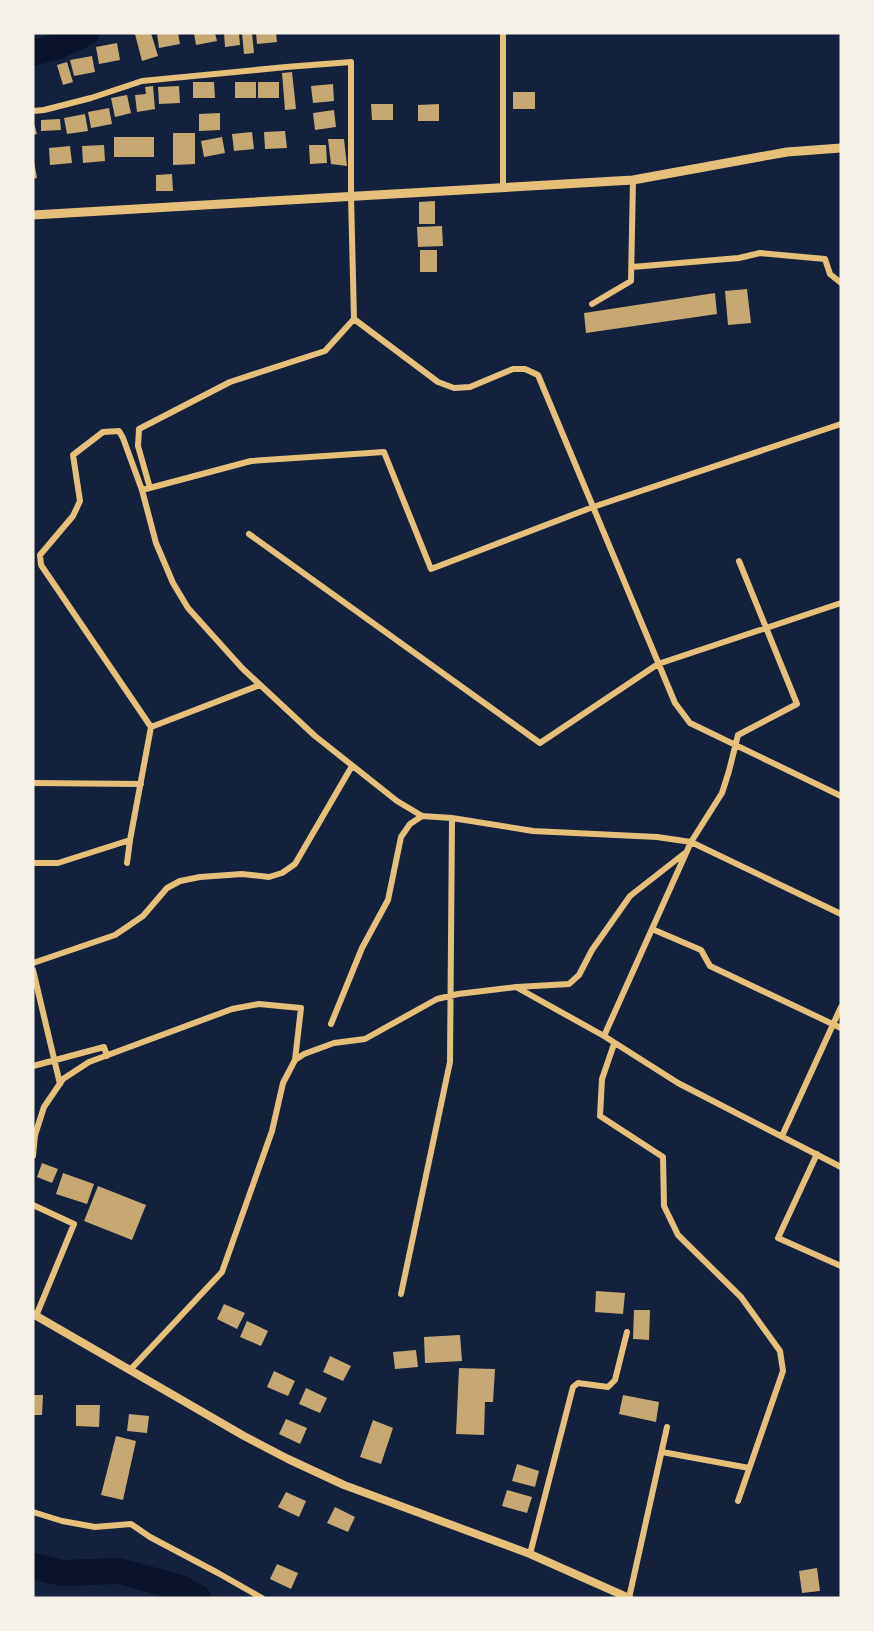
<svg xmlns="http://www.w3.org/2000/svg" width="874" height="1631" viewBox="0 0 874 1631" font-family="'Fira Sans',sans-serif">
<rect width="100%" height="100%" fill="#14213d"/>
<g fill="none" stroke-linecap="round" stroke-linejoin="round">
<path stroke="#0b132b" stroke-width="26" d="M 33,53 L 56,47 L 86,33
M 33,1566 L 63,1573 L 119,1571 L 181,1588 L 198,1598"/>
</g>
<path fill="#c6a872" d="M 151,33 L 158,56 L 142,61 L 135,34 Z
M 157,33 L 178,33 L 180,44 L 159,48 Z
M 194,33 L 215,33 L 217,41 L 196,45 Z
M 224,33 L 239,33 L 240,45 L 225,47 Z
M 242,33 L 252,33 L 254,53 L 244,54 Z
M 256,33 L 276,33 L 277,42 L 257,44 Z
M 117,43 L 120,60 L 99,64 L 96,47 Z
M 92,56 L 95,72 L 74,76 L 70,60 Z
M 67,62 L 73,82 L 63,85 L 57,65 Z
M 292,72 L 296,109 L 285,110 L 282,73 Z
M 193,82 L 214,82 L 215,98 L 193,98 Z
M 235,82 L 256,82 L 256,98 L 235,98 Z
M 258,82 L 279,82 L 279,98 L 258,98 Z
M 333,84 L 334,101 L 313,103 L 311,86 Z
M 153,86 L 155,109 L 137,112 L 135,95 L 146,94 L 145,87 Z
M 179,86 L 180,103 L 159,104 L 158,87 Z
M 513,92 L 535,92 L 535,109 L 513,109 Z
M 127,95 L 131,113 L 115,117 L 111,98 Z
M 371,104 L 393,104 L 393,120 L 372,120 Z
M 439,104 L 439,121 L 418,121 L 418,105 Z
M 109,108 L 112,124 L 91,128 L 88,112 Z
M 334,110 L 336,127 L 315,130 L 313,113 Z
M 220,113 L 220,130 L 199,131 L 199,114 Z
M 85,114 L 88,131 L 67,134 L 64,118 Z
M 60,119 L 61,130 L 41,131 L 41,120 Z
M 33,120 L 37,134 L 33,135 Z
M 285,131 L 287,148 L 265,149 L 264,132 Z
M 252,132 L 254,149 L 234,151 L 232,134 Z
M 173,133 L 195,133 L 195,164 L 173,165 Z
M 114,137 L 154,137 L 154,157 L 114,157 Z
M 222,137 L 225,153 L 204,157 L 201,141 Z
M 328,139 L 344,139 L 347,166 L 331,164 Z
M 104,145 L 105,161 L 83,163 L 82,146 Z
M 309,145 L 326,145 L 327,163 L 310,164 Z
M 70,146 L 72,163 L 50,165 L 49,148 Z
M 33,161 L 34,161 L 37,178 L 33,179 Z
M 172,174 L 173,191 L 156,191 L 156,175 Z
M 435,201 L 435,224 L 419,224 L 419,202 Z
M 442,226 L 443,246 L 418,247 L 417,227 Z
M 420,250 L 437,250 L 437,272 L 420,272 Z
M 747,289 L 751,323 L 728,325 L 725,291 Z
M 715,293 L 717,314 L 586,333 L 584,313 Z
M 42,1163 L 58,1169 L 52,1183 L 37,1177 Z
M 63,1173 L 94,1184 L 87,1204 L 56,1194 Z
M 98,1186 L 146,1205 L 132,1240 L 84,1221 Z
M 596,1291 L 625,1293 L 623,1314 L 595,1312 Z
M 224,1304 L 245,1313 L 237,1329 L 217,1319 Z
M 634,1310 L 650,1310 L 649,1340 L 633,1339 Z
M 247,1321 L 268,1331 L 261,1346 L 240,1337 Z
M 460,1335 L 462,1361 L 425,1363 L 424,1337 Z
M 416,1350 L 418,1367 L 395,1369 L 393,1352 Z
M 330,1356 L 351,1366 L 343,1381 L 323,1372 Z
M 459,1368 L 495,1369 L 493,1402 L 485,1402 L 484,1435 L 456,1434 Z
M 274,1371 L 295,1381 L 288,1396 L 267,1387 Z
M 306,1388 L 327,1398 L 320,1413 L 299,1404 Z
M 33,1395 L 43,1395 L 42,1415 L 33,1415 Z
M 623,1395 L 659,1402 L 656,1422 L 619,1414 Z
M 76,1405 L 100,1405 L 99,1427 L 76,1426 Z
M 129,1414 L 149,1416 L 147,1433 L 127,1431 Z
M 286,1419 L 307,1428 L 300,1444 L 279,1434 Z
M 373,1420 L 393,1428 L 381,1464 L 360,1457 Z
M 116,1436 L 136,1441 L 123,1500 L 101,1495 Z
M 517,1464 L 539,1471 L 535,1487 L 512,1481 Z
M 507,1490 L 532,1497 L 527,1513 L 502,1506 Z
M 286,1492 L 306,1501 L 299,1517 L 278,1507 Z
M 335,1507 L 355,1517 L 348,1532 L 327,1523 Z
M 277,1564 L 298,1573 L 291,1589 L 270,1579 Z
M 817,1568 L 820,1591 L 802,1593 L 799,1571 Z"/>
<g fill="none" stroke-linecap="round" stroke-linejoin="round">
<path stroke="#e5c07b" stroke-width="6" d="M 503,33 L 503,188
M 33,111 L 44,110 L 91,98 L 142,81 L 286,67 L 351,62 L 351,196 L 354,319 L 438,382 L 454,388 L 470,387 L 513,369 L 525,369 L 538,375 L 675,703 L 690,723 L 841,796
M 632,267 L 739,258 L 760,253 L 825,259 L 830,274 L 841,283
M 592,304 L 631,281 L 633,180
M 150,488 L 138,446 L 139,429 L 230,382 L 325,351 L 354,319
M 142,490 L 251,461 L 384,452 L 431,569 L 593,507 L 841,424
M 249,534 L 540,743 L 658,664 L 841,603
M 151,727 L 41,565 L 40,555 L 73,516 L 80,501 L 73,455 L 103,432 L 119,431 L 123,438 L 142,490 L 156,543 L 173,583 L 188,608 L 242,668 L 315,736 L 397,801 L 422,816 L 452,818 L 533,831 L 657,837 L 691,842 L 841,914
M 33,783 L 141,784
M 33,863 L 58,863 L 130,840
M 127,863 L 130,840 L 151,727 L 260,685
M 652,929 L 701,950 L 710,966 L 841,1028
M 33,963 L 115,935 L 143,916 L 167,888 L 180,881 L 200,877 L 242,874 L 269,877 L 282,873 L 295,864 L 352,766
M 33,970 L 60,1084
M 517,987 L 569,984 L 579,975 L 592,950 L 630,896 L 685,853
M 331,1024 L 362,948 L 388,900 L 401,837 L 410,824 L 422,816
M 604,1036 L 691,842 L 722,793 L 729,771 L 738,735 L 797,704 L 739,561
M 614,1044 L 602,1079 L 600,1116 L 663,1157 L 664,1206 L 678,1235 L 741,1297 L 780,1351 L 783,1371 L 738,1501
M 33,1066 L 104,1047 L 107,1056
M 782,1136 L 841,1007
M 817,1154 L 778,1238 L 841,1266
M 33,1156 L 35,1135 L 44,1107 L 63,1079 L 89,1062 L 232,1009 L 259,1004 L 301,1008 L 295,1060
M 33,1205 L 74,1224 L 36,1316
M 401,1294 L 450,1062 L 452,818
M 130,1370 L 222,1272 L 272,1131 L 283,1083 L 295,1060 L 304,1054 L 334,1043 L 365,1039 L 437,999 L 458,994 L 516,987 L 604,1036 L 678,1083 L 841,1167
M 662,1452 L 749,1468
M 33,1512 L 62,1521 L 95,1527 L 131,1524 L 150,1537 L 218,1573 L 262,1598
M 530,1554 L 573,1387 L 578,1383 L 608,1387 L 615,1380 L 627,1332
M 629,1598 L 667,1427"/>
<path stroke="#e5c07b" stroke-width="8" d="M 33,1314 L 244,1436 L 288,1459 L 344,1485 L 530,1554 L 629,1598"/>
<path stroke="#e5c07b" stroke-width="9" d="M 33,215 L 633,180 L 787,152 L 841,148"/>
</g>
<rect width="874" height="1631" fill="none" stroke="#f6f1e7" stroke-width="69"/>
</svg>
